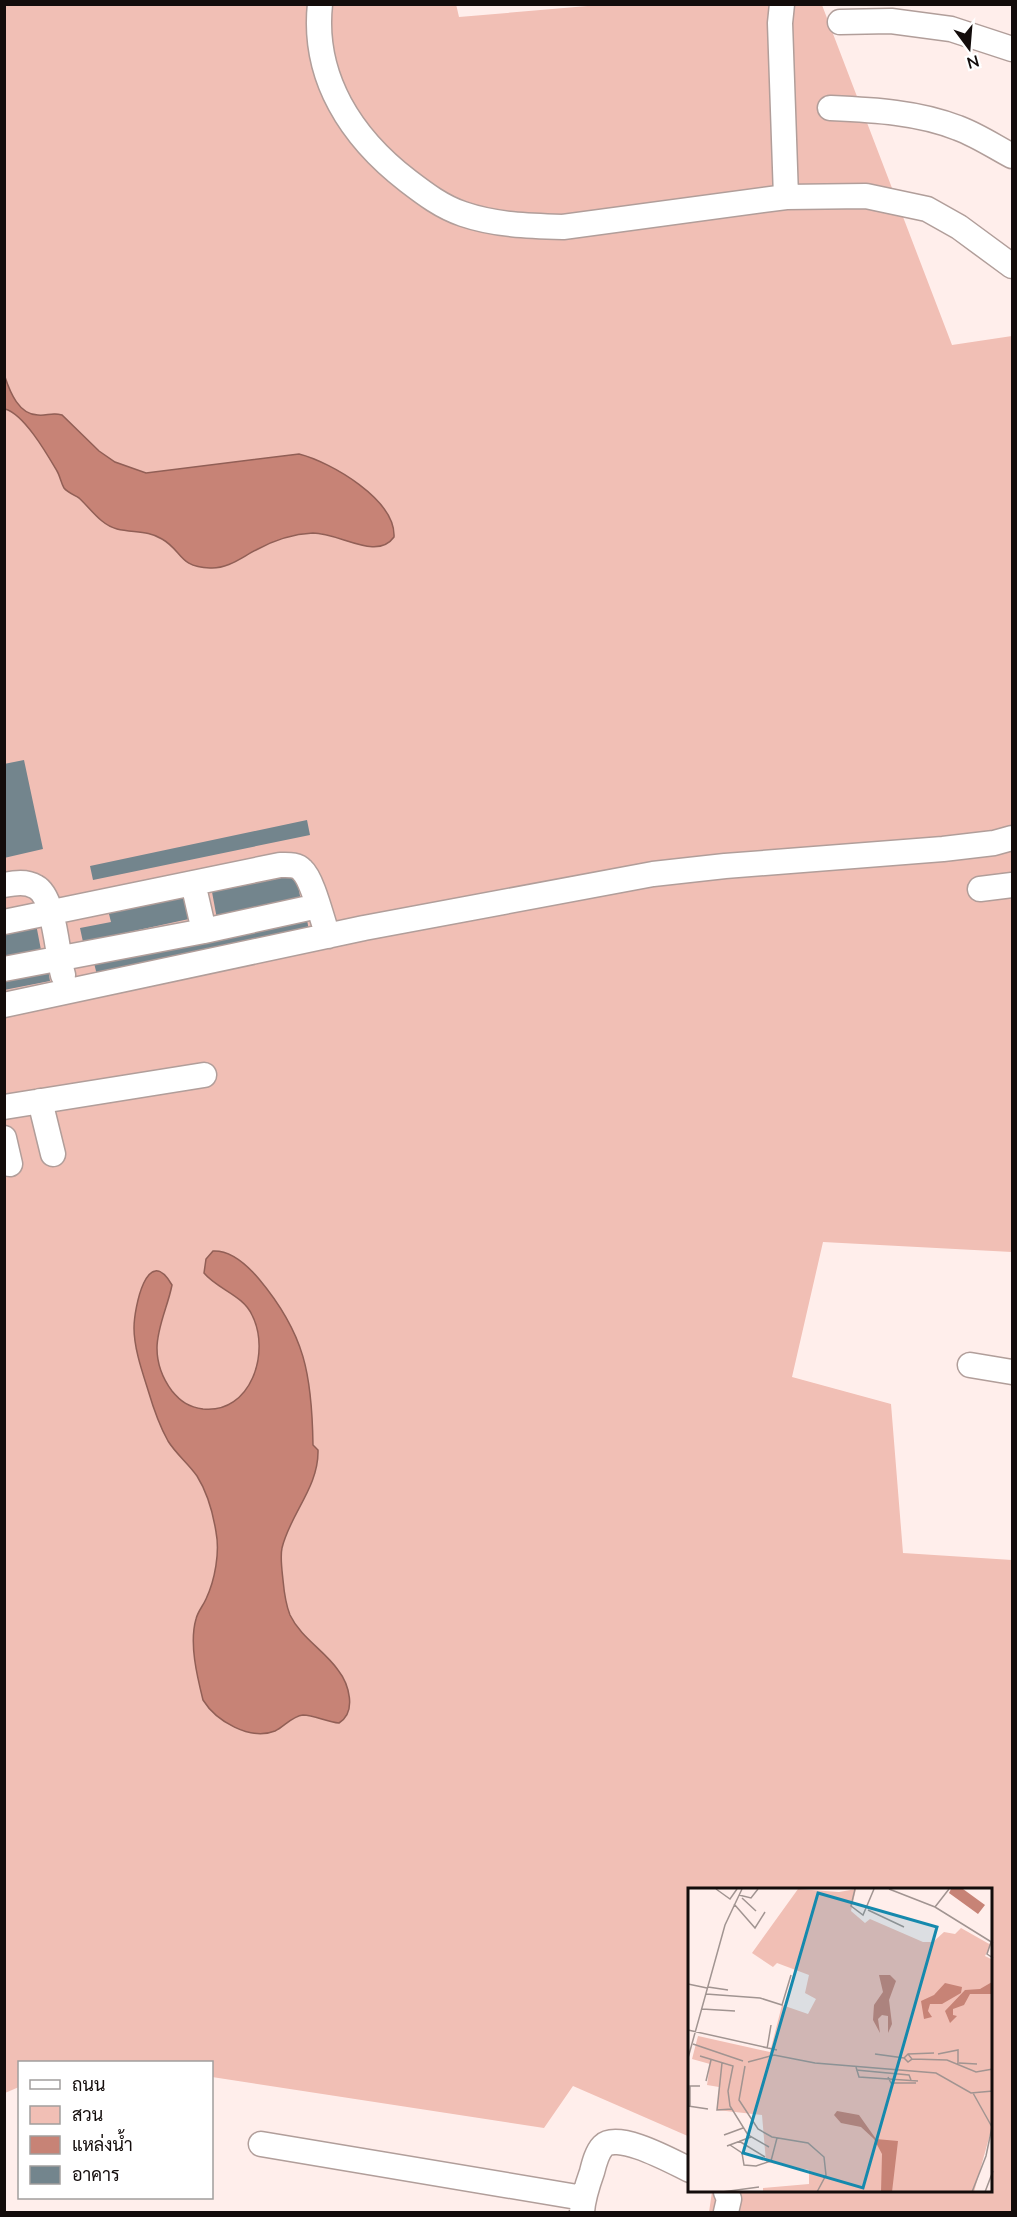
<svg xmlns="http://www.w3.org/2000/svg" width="1017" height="2217" viewBox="0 0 1017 2217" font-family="'Nunito Sans',Sarabun,sans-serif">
<rect width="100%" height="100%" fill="#ffeeeb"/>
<path fill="#f1bfb5" d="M 456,4 L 459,17 L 611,4 L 822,5 L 952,345 L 1012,336 L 1012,1252 L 823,1242 L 792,1377 L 891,1404 L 903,1553 L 1012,1560 L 1012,2212 L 709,2212 L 712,2192 L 992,2192 L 992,1890 L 690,1890 L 690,2137 L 573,2086 L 544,2128 L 212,2077 L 212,2062 L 20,2062 L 19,2087 L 5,2093 L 5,5 Z"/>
<path fill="#c78376" stroke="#915f56" stroke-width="1.5" d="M 5,377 C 10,392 19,415 38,415 C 47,416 52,412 62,415 L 99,451 L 115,462 L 146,473 L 299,454 C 331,462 396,500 394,537 C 377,561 340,533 313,533 C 293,534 274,540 256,550 C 242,557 228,569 210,568 C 178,567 183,551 162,539 C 148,530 133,533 117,529 C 101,525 91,509 79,498 C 74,495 67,492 64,488 C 61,483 60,476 57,471 C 47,454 24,414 5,409 Z
M 213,1251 C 232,1250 248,1266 259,1279 C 305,1334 312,1375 313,1445 L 318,1450 C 319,1487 290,1514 282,1548 C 280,1557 282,1570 283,1580 C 284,1591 286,1605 290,1615 C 301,1638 324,1650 338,1670 C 349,1684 357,1712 339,1723 C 327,1722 314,1715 303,1715 C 292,1716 284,1727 275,1731 C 250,1741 216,1721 203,1700 C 197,1676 189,1643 196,1619 C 198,1611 203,1606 206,1599 C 215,1580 220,1552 216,1532 C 213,1513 207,1492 197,1476 C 188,1463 176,1454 168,1441 C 159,1425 153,1407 148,1390 C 142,1371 134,1348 134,1328 C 134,1309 147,1242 172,1285 C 168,1306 157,1327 157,1348 C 157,1363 163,1379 172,1391 C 181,1402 189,1407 203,1409 C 251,1414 271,1352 252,1315 C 243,1295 217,1289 204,1273 L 206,1259 Z"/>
<path fill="#73858d" d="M 24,760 L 43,849 L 4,858 L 4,764 Z
M 307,820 L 310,835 L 93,880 L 90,866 Z
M 296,875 L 301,901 L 217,919 L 212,892 Z
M 183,894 L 189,919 L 83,942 L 80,928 L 111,922 L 108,910 Z
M 306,914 L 309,931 L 97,975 L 93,959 Z
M 36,924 L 41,950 L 4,958 L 4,930 Z
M 47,964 L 50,981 L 4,990 L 4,973 Z"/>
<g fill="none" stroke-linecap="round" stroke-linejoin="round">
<g stroke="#b19e9a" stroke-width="27">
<path id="minor" d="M 320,4 C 312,78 352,138 408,181 C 425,194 442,207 463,214 C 495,225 529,226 563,227 L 786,197 L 866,196 L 927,209 L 959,227 L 1012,266
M 782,4 L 780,23 L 786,197
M 840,22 L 891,21 L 951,29 L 1012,49
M 830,108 C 873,110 918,112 958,128 C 977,135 995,147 1012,156
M 193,883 L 204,931
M 4,885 C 15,883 26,881 36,887 C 55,897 57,955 63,975
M 980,889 L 1012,885
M 4,922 L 280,865 C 288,865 297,864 302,870 C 313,880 322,920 328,936
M 4,969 L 204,931 L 318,906
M 4,1005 L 364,928 L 653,874 L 725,866 L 943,849 L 994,843 L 1012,838
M 40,1101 L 53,1154
M 4,1107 L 204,1075
M 4,1138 L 10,1164
M 970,1365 L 1012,1372
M 261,2144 L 583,2198
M 582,2212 C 583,2198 587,2186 592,2172 C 594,2164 597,2152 603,2146 C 618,2131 673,2162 690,2170
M 726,2212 L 729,2199 L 726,2192"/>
</g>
<use href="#minor" stroke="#fff" stroke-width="24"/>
</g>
<g transform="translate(688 1888)">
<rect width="304" height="304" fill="#ffeeeb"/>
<path d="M 110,1 L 151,4 L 168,1 L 163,23 L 177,35 L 182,31 L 235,54 L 245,54 L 256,44 L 267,46 L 273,40 L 303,57 L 297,68 L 305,72 L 304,239 L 286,304 L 75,304 L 75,300 L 121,296 L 121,282 L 78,274 L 74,227 L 29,222 L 31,199 L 19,197 L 22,176 L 4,171 L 10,148 L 82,164 L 94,117 L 120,126 L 128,111 L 117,105 L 121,87 L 89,75 L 85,79 L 64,65 Z" fill="#f1bfb5"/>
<path d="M 263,1 L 275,1 L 297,17 L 290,26 L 261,5 ZM 191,87 L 202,87 L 208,93 L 201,112 L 204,136 L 200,145 L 200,128 L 194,127 L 190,131 L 192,145 L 185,132 L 186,117 L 195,104 ZM 304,94 L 304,106 L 282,106 L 276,117 L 265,121 L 265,127 L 269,128 L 262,135 L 257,123 L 277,102 L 292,101 ZM 257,95 L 274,99 L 273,105 L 254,116 L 242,116 L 240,123 L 244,129 L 236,131 L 233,113 L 246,107 ZM 149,223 L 171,227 L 188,251 L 210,253 L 204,304 L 193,304 L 194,266 L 186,251 L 173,239 L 153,235 L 146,227 Z" fill="#c78376"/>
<path fill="none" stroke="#a19491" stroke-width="1.5" d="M 28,1 L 42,11 L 49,1M 167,1 L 163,18 L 175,27 L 186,1M 201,1 L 247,19 L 305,55M 51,7 L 63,10 L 70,1M 54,10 L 68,23M 46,16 L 67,40 L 77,24M 247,19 L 261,1M 180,22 L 216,39M 303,54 L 299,66 L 305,70M 0,96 L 19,100M 20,99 L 40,102M 18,106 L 72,110 L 94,117 L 103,87M 14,121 L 47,123M 0,142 L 89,162M 5,156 L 55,173M 79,161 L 83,137M 187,166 L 216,170 L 220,174 L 224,171 L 220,166 L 216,170M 220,166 L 246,165M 250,166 L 270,162 L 270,177M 12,168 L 45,178 L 40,203 L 42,218 L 60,247 L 81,259M 0,170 L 37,37 L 54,1M 224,171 L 259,172 L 288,184 L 305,181M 60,174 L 86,167 L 127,175 L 248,185 L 283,205 L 305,203M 34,175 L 29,222 L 44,221M 271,175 L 289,176M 57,178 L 51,212 L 70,241 L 84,249 L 120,255 L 136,269 L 138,287 L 129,304M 168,179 L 171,189 L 230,193M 168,182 L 221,187 L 223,192M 200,189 L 203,195 L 228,195M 18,193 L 23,172M 0,218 L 20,221M 2,218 L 2,198 L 12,198M 36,247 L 55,240M 51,253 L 77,269M 42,257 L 54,265 L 56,277 L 68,278 L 83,273 L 89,250M 39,258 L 63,249M 34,304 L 71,299M 284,304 L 298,268 L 304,239 L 285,205M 297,304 L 305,283"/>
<path fill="#1589ad" fill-opacity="0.15" stroke="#1589ad" stroke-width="3" d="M 130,5 L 249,39 L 175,300 L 55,265 Z"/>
<rect width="304" height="304" fill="none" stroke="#130c0b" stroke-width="3"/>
</g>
<rect width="1017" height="2217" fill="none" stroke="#130c0b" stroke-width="12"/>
<rect x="18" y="2061" width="195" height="138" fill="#ffffff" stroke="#a19e9d" stroke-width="1.5"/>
<rect x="30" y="2080" width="30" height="9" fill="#ffffff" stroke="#a19e9d" stroke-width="1.5"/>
<text x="72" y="2091" font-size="18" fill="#130c0b">ถนน</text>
<rect x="30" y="2106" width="30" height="18" fill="#f1bfb5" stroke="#a19e9d" stroke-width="1.5"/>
<text x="72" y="2121" font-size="18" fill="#130c0b">สวน</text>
<rect x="30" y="2136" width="30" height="18" fill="#c78376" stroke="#a19e9d" stroke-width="1.5"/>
<text x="72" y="2151" font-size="18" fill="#130c0b">แหล่งน้ำ</text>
<rect x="30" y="2166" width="30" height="18" fill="#73858d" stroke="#a19e9d" stroke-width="1.5"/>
<text x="72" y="2181" font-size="18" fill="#130c0b">อาคาร</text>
<g transform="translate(969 48) rotate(164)" stroke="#ffffff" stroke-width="4.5" paint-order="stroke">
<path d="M0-4.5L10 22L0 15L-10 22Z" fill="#130c0b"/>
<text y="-9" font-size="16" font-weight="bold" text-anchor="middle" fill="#130c0b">N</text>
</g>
</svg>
